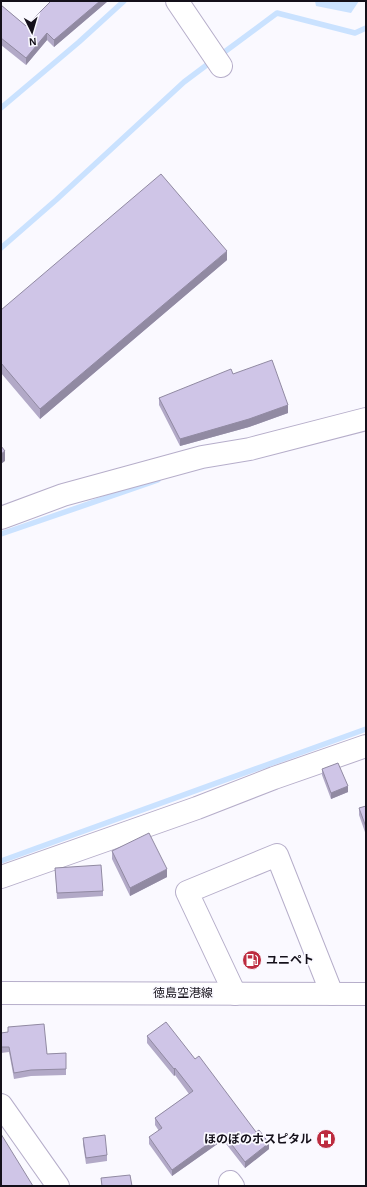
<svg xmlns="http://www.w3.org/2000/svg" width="367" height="1187" viewBox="0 0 367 1187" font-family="'Alegreya Sans','Noto Sans JP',sans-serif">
<rect width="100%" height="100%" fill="#faf9ff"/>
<path fill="#cae2ff" d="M 315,1 L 359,1 L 351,13 L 316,6 Z"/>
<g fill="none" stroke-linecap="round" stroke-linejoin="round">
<path stroke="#cae2ff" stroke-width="5.5" d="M 219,56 L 277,13 L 355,33 L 366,28
M 1,108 L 79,42 L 124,1
M 1,248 L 56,200 L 184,82 L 212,61
M 1,534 L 158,480
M 1,861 L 366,729"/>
<g stroke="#b6aeca" stroke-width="24">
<path id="minor" d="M 177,1 L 221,66
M 1,518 L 63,495 L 202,457 L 250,449 L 366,419
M 1,877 L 197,808 L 274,778 L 366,746
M 235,994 L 187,892 L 277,855 L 332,994
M 1,1105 L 58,1186
M 230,1182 L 233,1186"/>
</g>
<g stroke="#b6aeca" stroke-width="24">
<path id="major" d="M 1,993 L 366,994"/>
</g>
<use href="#minor" stroke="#fff" stroke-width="22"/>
<use href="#major" stroke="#fff" stroke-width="22"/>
</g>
<path fill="#b2a9c7" d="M 51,1 L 108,1 L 54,47 L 47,40 L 26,65 L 1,45 L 1,5 L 26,26 Z
M 227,260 L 40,419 L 1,373 L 1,310 Z
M 233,374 L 288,413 L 249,427 L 180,446 L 159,405 L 159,398 Z
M 322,769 L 348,792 L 331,799 L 322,775 Z
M 366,806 L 366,835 L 359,815 L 359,808 Z
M 112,851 L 167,877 L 130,896 L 112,859 Z
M 55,868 L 103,891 L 103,896 L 57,899 Z
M 8,1027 L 47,1054 L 66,1053 L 66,1075 L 31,1076 L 14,1079 L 9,1052 L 1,1053 L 1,1033 L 8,1032 Z
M 147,1036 L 195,1059 L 269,1149 L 245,1168 L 223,1140 L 172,1176 L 149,1144 L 149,1137 L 159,1131 L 155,1125 L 155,1118 L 189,1094 L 175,1075 L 174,1076 L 147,1043 Z
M 83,1138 L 107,1155 L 107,1161 L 86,1164 L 83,1144 Z"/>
<path fill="#918aa2" d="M 100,1 L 108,1 L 54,47 L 54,40 Z
M 47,33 L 47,40 L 26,65 L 26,58 Z
M 227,251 L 227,260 L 40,419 L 40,409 Z
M 288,405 L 288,413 L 249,427 L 180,446 L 180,439 Z
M 5,451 L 5,461 L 1,464 L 1,454 Z
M 348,786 L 348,792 L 331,799 L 331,793 Z
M 167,869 L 167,877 L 130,896 L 130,888 Z
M 175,1068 L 175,1075 L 174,1076 L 174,1069 Z
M 223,1133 L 223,1140 L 172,1176 L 172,1170 Z
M 269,1143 L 269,1149 L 245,1168 L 245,1162 Z"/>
<path fill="#cfc5e7" stroke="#918aa2" d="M 51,1 L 100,1 L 54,40 L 47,33 L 26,58 L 1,38 L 1,5 L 26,26 Z
M 161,174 L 227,251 L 40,409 L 1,363 L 1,310 Z
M 272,360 L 288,405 L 249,419 L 180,439 L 159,398 L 231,369 L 233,374 Z
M 1,446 L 5,451 L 1,454 Z
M 338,763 L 348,786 L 331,793 L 322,769 Z
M 366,806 L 366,827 L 359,808 Z
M 149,833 L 167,869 L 130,888 L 112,851 Z
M 101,865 L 103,891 L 57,893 L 55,868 Z
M 166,1022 L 195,1059 L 199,1056 L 256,1132 L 259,1130 L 269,1143 L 245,1162 L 223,1133 L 172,1170 L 149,1137 L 162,1128 L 155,1118 L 193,1091 L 175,1068 L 174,1069 L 147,1036 Z
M 44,1024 L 47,1054 L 66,1053 L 66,1069 L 31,1070 L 14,1073 L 9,1047 L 1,1047 L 1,1033 L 8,1032 L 8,1027 Z
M 1,1134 L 33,1186 L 1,1186 Z
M 105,1135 L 107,1155 L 86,1158 L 83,1138 Z
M 130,1175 L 132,1186 L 102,1186 L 101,1178 Z"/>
<defs>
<g id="fuel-disc" transform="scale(1)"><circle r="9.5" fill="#bd2c40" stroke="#faf9ff"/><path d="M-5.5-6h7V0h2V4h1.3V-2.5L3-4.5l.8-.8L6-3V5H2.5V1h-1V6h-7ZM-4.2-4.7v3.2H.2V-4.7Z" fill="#fff"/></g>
<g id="hospital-disc" transform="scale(1)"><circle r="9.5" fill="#bd2c40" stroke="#faf9ff"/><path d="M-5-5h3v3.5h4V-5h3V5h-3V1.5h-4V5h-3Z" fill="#fff"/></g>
</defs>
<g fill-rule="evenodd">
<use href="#fuel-disc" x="252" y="960"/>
<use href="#hospital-disc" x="326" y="1139"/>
</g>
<g text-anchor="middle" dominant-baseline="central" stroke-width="3.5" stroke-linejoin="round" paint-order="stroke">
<g font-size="12" font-weight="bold" fill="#14101a" stroke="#faf9ff" text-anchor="start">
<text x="266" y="960">ユニペト</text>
<text x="312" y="1139" text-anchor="end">ほのぼのホスピタル</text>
</g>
<g font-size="12" fill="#14101a" stroke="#faf9ff">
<text x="183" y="993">徳島空港線</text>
</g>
</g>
<rect width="367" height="1187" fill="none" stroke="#14101a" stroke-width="4"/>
<g transform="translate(32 32) rotate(175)" stroke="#faf9ff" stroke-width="3" paint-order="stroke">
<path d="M0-3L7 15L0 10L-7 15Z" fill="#14101a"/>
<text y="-6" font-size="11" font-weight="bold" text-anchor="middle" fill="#14101a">N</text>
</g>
</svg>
